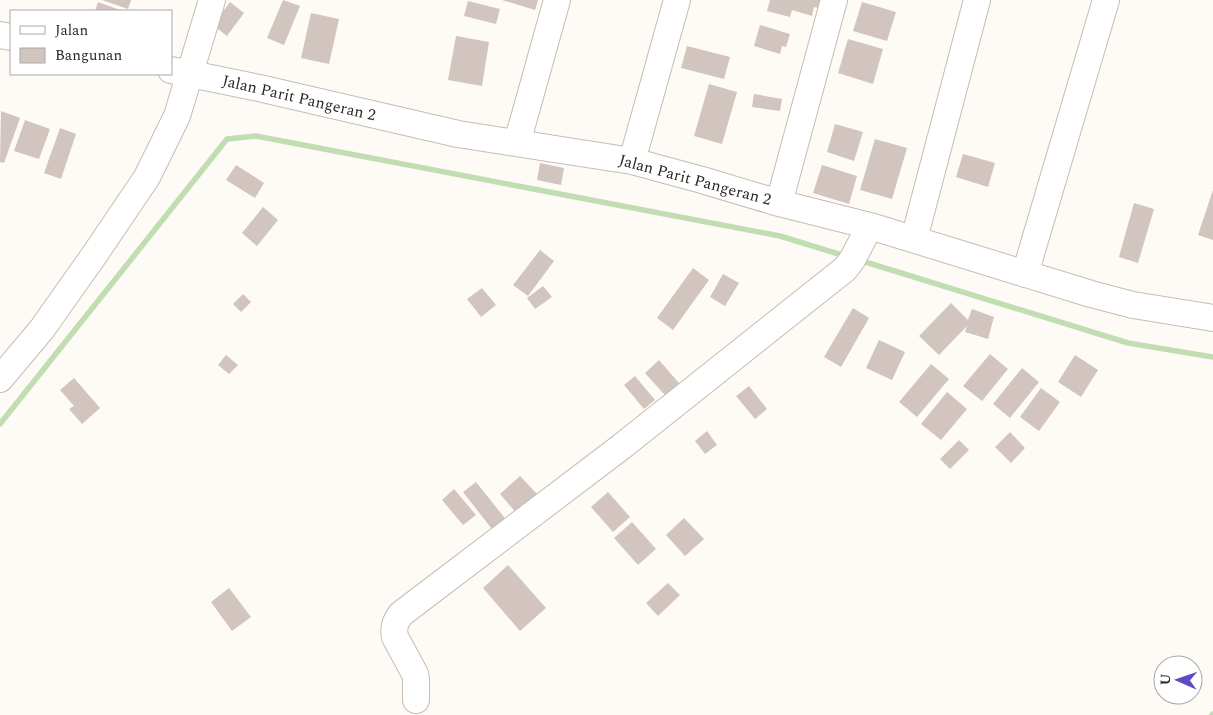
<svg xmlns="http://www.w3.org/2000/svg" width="1213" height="715" viewBox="0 0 1213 715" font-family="Spectral,serif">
<rect width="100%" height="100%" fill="#fefaf6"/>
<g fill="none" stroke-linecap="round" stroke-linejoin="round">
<path stroke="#c0deb2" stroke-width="5.5" d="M 859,260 L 1128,343 L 1213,357
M 0,424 L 227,139 L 256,136 L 780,236 L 845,256
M 1212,715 L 1213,714"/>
</g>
<path fill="#d2c4be" d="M 102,0 L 131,0 L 128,9 Z
M 283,0 L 300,6 L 284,45 L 267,38 Z
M 502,0 L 538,0 L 535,10 Z
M 770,0 L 826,0 L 823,9 L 814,7 L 812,16 L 792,10 L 790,17 L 767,11 Z
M 468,1 L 500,9 L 496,24 L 464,16 Z
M 98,2 L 123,11 L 95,11 Z
M 230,2 L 244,13 L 227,36 L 213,25 Z
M 862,2 L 896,12 L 887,41 L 853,31 Z
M 311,13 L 339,19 L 329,64 L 301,58 Z
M 760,25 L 790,34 L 786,47 L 782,46 L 780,54 L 754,46 Z
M 456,36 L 489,42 L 482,86 L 448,80 Z
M 848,39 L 883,49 L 873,84 L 838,73 Z
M 687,46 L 730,57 L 724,79 L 681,68 Z
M 709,84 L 737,92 L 722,144 L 694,136 Z
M 754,94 L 782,99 L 780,111 L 752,107 Z
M 1,111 L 20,118 L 4,163 L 0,162 Z
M 25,120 L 50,129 L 39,159 L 14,151 Z
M 835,124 L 863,132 L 854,161 L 827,152 Z
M 60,128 L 76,134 L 61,179 L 44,173 Z
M 875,139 L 907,148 L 892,199 L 860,190 Z
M 963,154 L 995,163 L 988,187 L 956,177 Z
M 540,163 L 564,168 L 561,185 L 537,180 Z
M 236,165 L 264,183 L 255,198 L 226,180 Z
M 822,165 L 857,176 L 849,204 L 813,193 Z
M 1213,190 L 1213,240 L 1198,235 Z
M 1134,203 L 1154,209 L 1138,263 L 1119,257 Z
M 263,207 L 278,220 L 257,246 L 242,233 Z
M 540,250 L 554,261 L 528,296 L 513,285 Z
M 693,268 L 709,280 L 673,330 L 657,318 Z
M 723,274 L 739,283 L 725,306 L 710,297 Z
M 543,286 L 552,297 L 535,309 L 527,298 Z
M 482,288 L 496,305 L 481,317 L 467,299 Z
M 243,294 L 251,302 L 241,312 L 233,304 Z
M 951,303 L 968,320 L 972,309 L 994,317 L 988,339 L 965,332 L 967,326 L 939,355 L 919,336 Z
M 853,308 L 869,318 L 841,367 L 824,357 Z
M 879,340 L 905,352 L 892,380 L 866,368 Z
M 990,354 L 1008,369 L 982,401 L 963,386 Z
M 226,355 L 238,365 L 229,374 L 218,365 Z
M 1075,355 L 1098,370 L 1081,397 L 1058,382 Z
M 659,360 L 685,390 L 672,403 L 645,373 Z
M 931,364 L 949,379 L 917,417 L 899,402 Z
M 1022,368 L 1039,382 L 1010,418 L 993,404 Z
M 635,376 L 655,400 L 644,409 L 624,385 Z
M 74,378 L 100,408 L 82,424 L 69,409 L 74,406 L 60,390 Z
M 749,386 L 767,409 L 755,419 L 736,396 Z
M 1041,388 L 1060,402 L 1039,431 L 1020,417 Z
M 947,392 L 967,409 L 941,440 L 921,424 Z
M 707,431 L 717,445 L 705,454 L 695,441 Z
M 1010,432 L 1025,448 L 1011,463 L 995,447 Z
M 959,440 L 969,450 L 950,469 L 940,459 Z
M 520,476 L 539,496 L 518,515 L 500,494 Z
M 476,482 L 508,522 L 495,533 L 463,492 Z
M 454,489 L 476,515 L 463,525 L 442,500 Z
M 608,492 L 630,517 L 613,532 L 591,507 Z
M 684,518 L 704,539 L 685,556 L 666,535 Z
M 632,522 L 656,549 L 638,565 L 614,538 Z
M 508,565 L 546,608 L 520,631 L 483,588 Z
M 668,583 L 680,595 L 658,616 L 646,603 Z
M 229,588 L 251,617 L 232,631 L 211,602 Z"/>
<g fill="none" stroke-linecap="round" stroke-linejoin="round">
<g stroke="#c5bdb2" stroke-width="28">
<path id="minor" d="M 0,35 L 11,37
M 171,70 L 259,88 L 458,134 L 632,161 L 702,180 L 779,203 L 870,226 L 1091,294 L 1133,305 L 1213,318
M 517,143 L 557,0
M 632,161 L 677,0
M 779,203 L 834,0
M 914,239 L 977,0
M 1025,274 L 1106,0
M 0,379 L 42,329 L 95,254 L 147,177 L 177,116 L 212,0
M 416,700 L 416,679 L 415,674 L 395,637 C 393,628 395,622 401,614 L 621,447 L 845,269 L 852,260 L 870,226"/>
</g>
<use href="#minor" stroke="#fff" stroke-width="26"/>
</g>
<g text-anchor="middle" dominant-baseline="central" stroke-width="5" stroke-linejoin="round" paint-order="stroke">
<g font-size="16" fill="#2b2824" stroke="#fff">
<text transform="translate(299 98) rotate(13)">Jalan Parit Pangeran 2</text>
<text transform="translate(695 180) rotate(15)">Jalan Parit Pangeran 2</text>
</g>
</g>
<rect x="10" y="10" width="162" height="65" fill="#ffffff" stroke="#aaa9a7"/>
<rect x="20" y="26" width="25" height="8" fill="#ffffff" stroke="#aaa9a7"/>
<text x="55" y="35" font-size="15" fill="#2b2824">Jalan</text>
<rect x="20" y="48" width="25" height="15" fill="#d2c4be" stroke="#aaa9a7"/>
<text x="55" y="60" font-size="15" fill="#2b2824">Bangunan</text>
<g transform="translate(1178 680) rotate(272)"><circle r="24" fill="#ffffff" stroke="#aaa9a7"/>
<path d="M0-4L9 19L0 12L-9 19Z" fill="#5d4bc3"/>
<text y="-8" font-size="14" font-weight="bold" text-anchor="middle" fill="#2b2824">U</text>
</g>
</svg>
